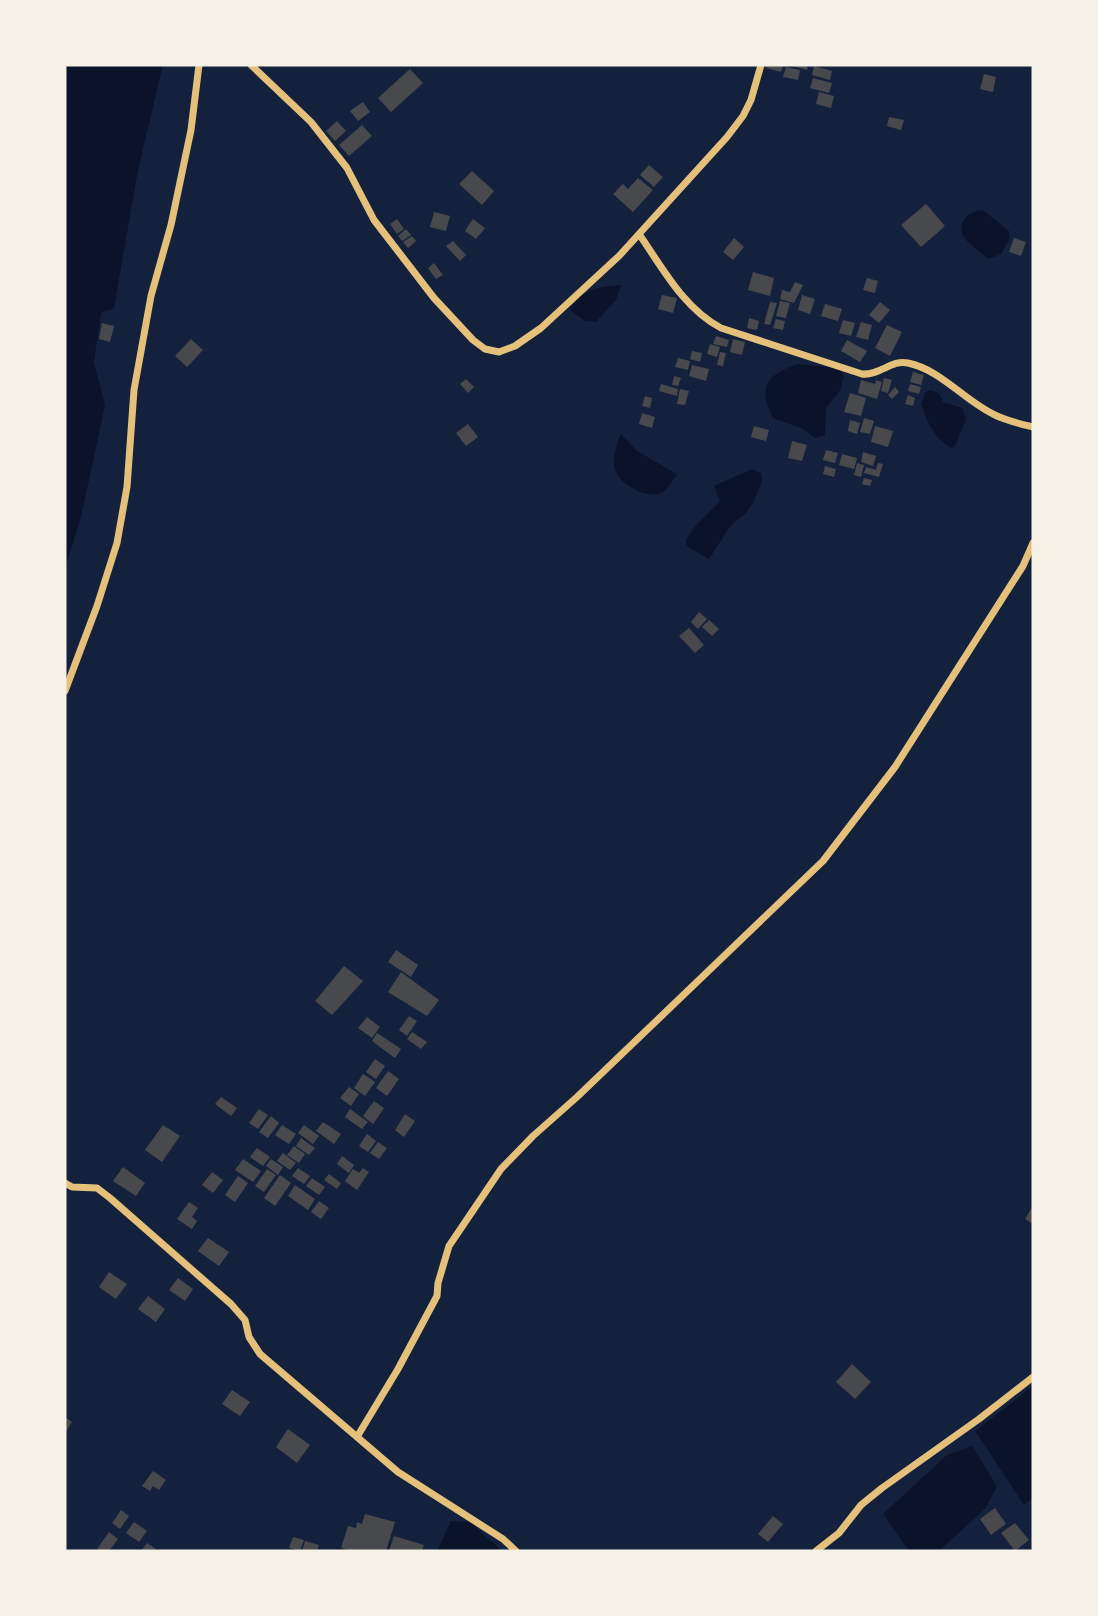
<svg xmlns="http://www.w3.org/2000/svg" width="1098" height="1616" viewBox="0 0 1098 1616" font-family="'Nunito Sans',sans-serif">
<rect width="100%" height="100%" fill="#14213d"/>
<path fill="#0b132b" d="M 65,65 L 163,65 L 138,170 L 114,308 L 101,313 L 94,362 L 105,405 L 81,517 L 65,568 Z
M 983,210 L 1009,231 L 1010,238 L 1001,254 L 989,259 C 978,250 953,236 964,220 C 969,212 975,211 983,210 Z
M 621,285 L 616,300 L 596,322 L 585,321 L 570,310 C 580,288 600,287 621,285 Z
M 798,364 L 835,368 L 840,370 L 844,377 L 840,390 L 826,408 L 825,435 L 816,438 L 801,428 L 773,418 C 757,387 767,374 798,364 Z
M 930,390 L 939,393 L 943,402 L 962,408 L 966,419 L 955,446 L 952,448 C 934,439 928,422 921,405 L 925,393 Z
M 621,434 L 637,451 L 677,474 C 673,480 669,488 663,492 C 649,500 622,486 616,472 C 611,462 616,444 621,434 Z
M 752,469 L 761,473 L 762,482 L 753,503 L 746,513 L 731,525 L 709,559 L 686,546 L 686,540 L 696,525 L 720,501 L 714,486 Z
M 1033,1386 L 1033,1498 L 1024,1505 L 975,1431 Z
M 972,1446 L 997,1486 L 986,1508 L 939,1551 L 909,1551 L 883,1514 L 947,1455 Z
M 451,1521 L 470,1522 L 502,1551 L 437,1551 Z"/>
<path fill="#48494c" d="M 767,65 L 783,65 L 781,72 L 766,68 Z
M 789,65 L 808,65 L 807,70 Z
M 814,66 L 832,71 L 830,80 L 812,75 Z
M 786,67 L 800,70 L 798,80 L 783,77 Z
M 410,69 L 423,83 L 391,112 L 378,98 Z
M 984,74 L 996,77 L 993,92 L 980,89 Z
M 813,78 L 832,83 L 829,93 L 810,88 Z
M 819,92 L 834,96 L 831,108 L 816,104 Z
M 363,102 L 370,112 L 358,121 L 350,111 Z
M 889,117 L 904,120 L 901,130 L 887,126 Z
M 337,121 L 346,131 L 335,141 L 326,131 Z
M 362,125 L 372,136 L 349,156 L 339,145 Z
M 649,165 L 663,177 L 654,187 L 640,175 Z
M 472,171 L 494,191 L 482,205 L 459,184 Z
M 638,178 L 653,190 L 633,212 L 613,194 L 623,184 L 628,189 Z
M 926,204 L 945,226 L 921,247 L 901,225 Z
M 434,212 L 450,216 L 446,231 L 430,227 Z
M 397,219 L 404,229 L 397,234 L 390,224 Z
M 473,219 L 485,228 L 476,239 L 465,231 Z
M 406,229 L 411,235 L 402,241 L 398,236 Z
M 412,236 L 416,241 L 408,248 L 403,242 Z
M 734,238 L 744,247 L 733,260 L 723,252 Z
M 1014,238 L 1026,242 L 1021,256 L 1009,252 Z
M 453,241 L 466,255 L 460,261 L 446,246 Z
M 434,263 L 443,275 L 436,279 L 428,268 Z
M 753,272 L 774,278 L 770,296 L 748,290 Z
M 867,278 L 878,281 L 875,293 L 863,290 Z
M 795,282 L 803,285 L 794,303 L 780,299 L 782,290 L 790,292 Z
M 662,295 L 677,298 L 673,313 L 658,309 Z
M 802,295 L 815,299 L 810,314 L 798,310 Z
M 780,301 L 790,303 L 786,318 L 776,316 Z
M 770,302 L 777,303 L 770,325 L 764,324 Z
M 880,302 L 890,310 L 879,323 L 869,315 Z
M 825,304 L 842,309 L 838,321 L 821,316 Z
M 749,318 L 759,321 L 757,330 L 747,328 Z
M 776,319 L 785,321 L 783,330 L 773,328 Z
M 843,320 L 855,323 L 851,336 L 839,333 Z
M 861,322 L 872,325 L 868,340 L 856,337 Z
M 102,323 L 114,326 L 110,342 L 99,339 Z
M 887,325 L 902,332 L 890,356 L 875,348 Z
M 716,336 L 729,340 L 727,347 L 713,344 Z
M 191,339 L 203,350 L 187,367 L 175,356 Z
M 733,339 L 745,342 L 742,355 L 730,352 Z
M 847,340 L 867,351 L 860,362 L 841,351 Z
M 710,344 L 720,347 L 717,357 L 707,354 Z
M 692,351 L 702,353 L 700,362 L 690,359 Z
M 720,352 L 726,353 L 723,366 L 717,365 Z
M 678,358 L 690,361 L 688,370 L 675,367 Z
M 692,365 L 709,369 L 706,381 L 689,376 Z
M 913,372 L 924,375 L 921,385 L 910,382 Z
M 674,376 L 681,378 L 678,386 L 672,385 Z
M 884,378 L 892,380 L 888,393 L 881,391 Z
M 466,379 L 474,387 L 468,393 L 460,384 Z
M 861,380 L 875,384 L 876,380 L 882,382 L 877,399 L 858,393 Z
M 661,384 L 678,389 L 677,396 L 659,391 Z
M 910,384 L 921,387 L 919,394 L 908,391 Z
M 895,387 L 899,392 L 892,399 L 888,395 Z
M 680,389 L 689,391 L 685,405 L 677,404 Z
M 850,393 L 866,398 L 861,416 L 844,412 Z
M 908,395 L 915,398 L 913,406 L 905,404 Z
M 645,396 L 652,398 L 650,408 L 642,406 Z
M 642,413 L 655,417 L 652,428 L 639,424 Z
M 864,418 L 874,421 L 870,434 L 860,432 Z
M 850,420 L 860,423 L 857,434 L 848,431 Z
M 468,424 L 478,437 L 466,446 L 456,433 Z
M 754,426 L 769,430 L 766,441 L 751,437 Z
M 875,426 L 893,431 L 888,447 L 871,442 Z
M 792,441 L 807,445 L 802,461 L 788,458 Z
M 826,450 L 838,453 L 835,463 L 823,460 Z
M 863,452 L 876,456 L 873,466 L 861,462 Z
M 842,454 L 857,458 L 854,469 L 839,465 Z
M 857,463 L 864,465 L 861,477 L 854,475 Z
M 878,463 L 883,464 L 879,477 L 864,473 L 866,467 L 876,470 Z
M 825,466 L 836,469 L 834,477 L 823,474 Z
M 864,478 L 872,480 L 870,486 L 862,484 Z
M 699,612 L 707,619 L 698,629 L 691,622 Z
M 709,620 L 719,629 L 712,636 L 702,627 Z
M 689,628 L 704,645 L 695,653 L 679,636 Z
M 396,950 L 418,965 L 411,977 L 388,962 Z
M 344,966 L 363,981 L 332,1015 L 315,1001 Z
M 401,972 L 439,1000 L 427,1016 L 388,992 Z
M 409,1016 L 417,1021 L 407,1036 L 399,1030 Z
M 367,1017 L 380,1027 L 372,1038 L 358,1028 Z
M 412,1032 L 427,1042 L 421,1049 L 407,1039 Z
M 377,1033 L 401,1049 L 395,1058 L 372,1041 Z
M 375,1059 L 385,1066 L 376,1079 L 366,1072 Z
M 388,1071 L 399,1079 L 387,1096 L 376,1088 Z
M 363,1074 L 375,1082 L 365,1096 L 354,1088 Z
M 349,1087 L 359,1094 L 351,1106 L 340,1098 Z
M 221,1097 L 237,1108 L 231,1116 L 215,1104 Z
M 374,1101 L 384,1108 L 373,1124 L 363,1116 Z
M 259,1109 L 268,1115 L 258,1129 L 249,1123 Z
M 350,1109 L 368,1122 L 362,1129 L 345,1117 Z
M 405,1114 L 415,1121 L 404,1137 L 395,1130 Z
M 271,1116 L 279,1123 L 268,1138 L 259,1132 Z
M 323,1122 L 341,1134 L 334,1144 L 316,1131 Z
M 163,1125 L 180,1136 L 162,1162 L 145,1150 Z
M 282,1125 L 296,1134 L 289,1144 L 275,1135 Z
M 304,1125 L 319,1136 L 313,1144 L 298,1133 Z
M 367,1134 L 376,1141 L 368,1152 L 359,1146 Z
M 301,1138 L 315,1148 L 309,1155 L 296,1146 Z
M 378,1142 L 387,1148 L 379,1159 L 370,1153 Z
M 294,1146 L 305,1154 L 299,1163 L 287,1155 Z
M 257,1148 L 270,1157 L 263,1166 L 250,1157 Z
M 283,1153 L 296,1163 L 290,1170 L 277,1161 Z
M 342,1156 L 354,1165 L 349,1173 L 337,1164 Z
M 243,1159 L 261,1171 L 253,1182 L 235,1170 Z
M 271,1159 L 283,1167 L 278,1175 L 266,1166 Z
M 123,1167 L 145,1183 L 136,1196 L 113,1181 Z
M 298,1168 L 310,1176 L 304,1184 L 292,1176 Z
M 363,1168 L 369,1172 L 357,1190 L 345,1181 L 353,1169 L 359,1173 Z
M 267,1169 L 276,1175 L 264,1192 L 255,1186 Z
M 212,1172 L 223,1180 L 213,1193 L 202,1185 Z
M 329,1174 L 341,1183 L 337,1189 L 324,1180 Z
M 280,1175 L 291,1183 L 275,1206 L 264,1198 Z
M 238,1176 L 248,1183 L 235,1202 L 225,1195 Z
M 312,1178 L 325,1187 L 319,1195 L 306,1186 Z
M 295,1185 L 315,1199 L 308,1210 L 288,1196 Z
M 319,1201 L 329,1208 L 321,1219 L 311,1212 Z
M 189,1202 L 198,1208 L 192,1217 L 197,1221 L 192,1229 L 177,1219 Z
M 1033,1206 L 1033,1224 L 1025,1219 Z
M 208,1238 L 229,1252 L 219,1266 L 198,1251 Z
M 109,1272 L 127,1284 L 116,1299 L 99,1287 Z
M 178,1278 L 193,1289 L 185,1301 L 169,1290 Z
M 148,1296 L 165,1309 L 156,1322 L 138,1309 Z
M 852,1364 L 871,1382 L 855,1399 L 836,1382 Z
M 232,1390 L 250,1402 L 240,1416 L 222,1404 Z
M 65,1417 L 72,1422 L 65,1433 Z
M 288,1429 L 310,1445 L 297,1463 L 276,1447 Z
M 153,1471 L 166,1480 L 159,1490 L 153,1486 L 150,1491 L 142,1486 Z
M 995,1508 L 1006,1524 L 991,1535 L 980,1519 Z
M 121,1510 L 129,1516 L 120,1529 L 112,1523 Z
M 365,1514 L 395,1522 L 386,1551 L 352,1551 L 341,1548 L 348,1526 L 356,1528 L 357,1522 L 362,1524 Z
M 773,1516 L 783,1524 L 768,1542 L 758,1534 Z
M 134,1522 L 147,1531 L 139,1542 L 126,1533 Z
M 1015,1523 L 1029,1540 L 1015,1551 L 1001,1533 Z
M 109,1532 L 118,1539 L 109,1551 L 100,1551 L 97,1549 Z
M 394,1536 L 424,1545 L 422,1551 L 389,1551 Z
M 293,1537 L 304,1540 L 300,1551 L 289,1548 Z
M 305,1541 L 319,1545 L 317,1551 L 302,1551 Z
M 147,1543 L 156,1549 L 154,1551 L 141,1551 Z"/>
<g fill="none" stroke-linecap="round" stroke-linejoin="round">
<path stroke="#e5c07b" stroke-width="7" d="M 251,65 L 311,122 L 347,168 L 374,220 L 434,298 L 473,340 L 485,349 L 499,352 L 515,346 L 541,328 L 619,256 L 727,137 L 743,116 L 751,100 L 761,65
M 639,234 C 662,267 684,309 721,328 L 862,374 C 879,376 892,359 908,363 C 942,370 965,402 997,416 C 1008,421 1021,424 1033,427
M 65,691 L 97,606 L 117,543 L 127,487 L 134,390 L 151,296 L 171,225 L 191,130 L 199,65
M 65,1183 L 72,1187 L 97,1188 L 110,1198 L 231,1304 L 245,1320 L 249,1337 L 260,1354 L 398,1472 L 503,1539 L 516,1551
M 357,1437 L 398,1369 L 437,1296 L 438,1283 L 449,1246 L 501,1169 L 533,1136 L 577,1097 L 823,861 L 895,767 L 1023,566 L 1033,543
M 816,1551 L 839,1533 L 861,1505 L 882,1488 L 979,1419 L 1033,1377"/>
</g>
<rect width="1098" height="1616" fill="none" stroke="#f6f1e7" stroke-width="133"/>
</svg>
